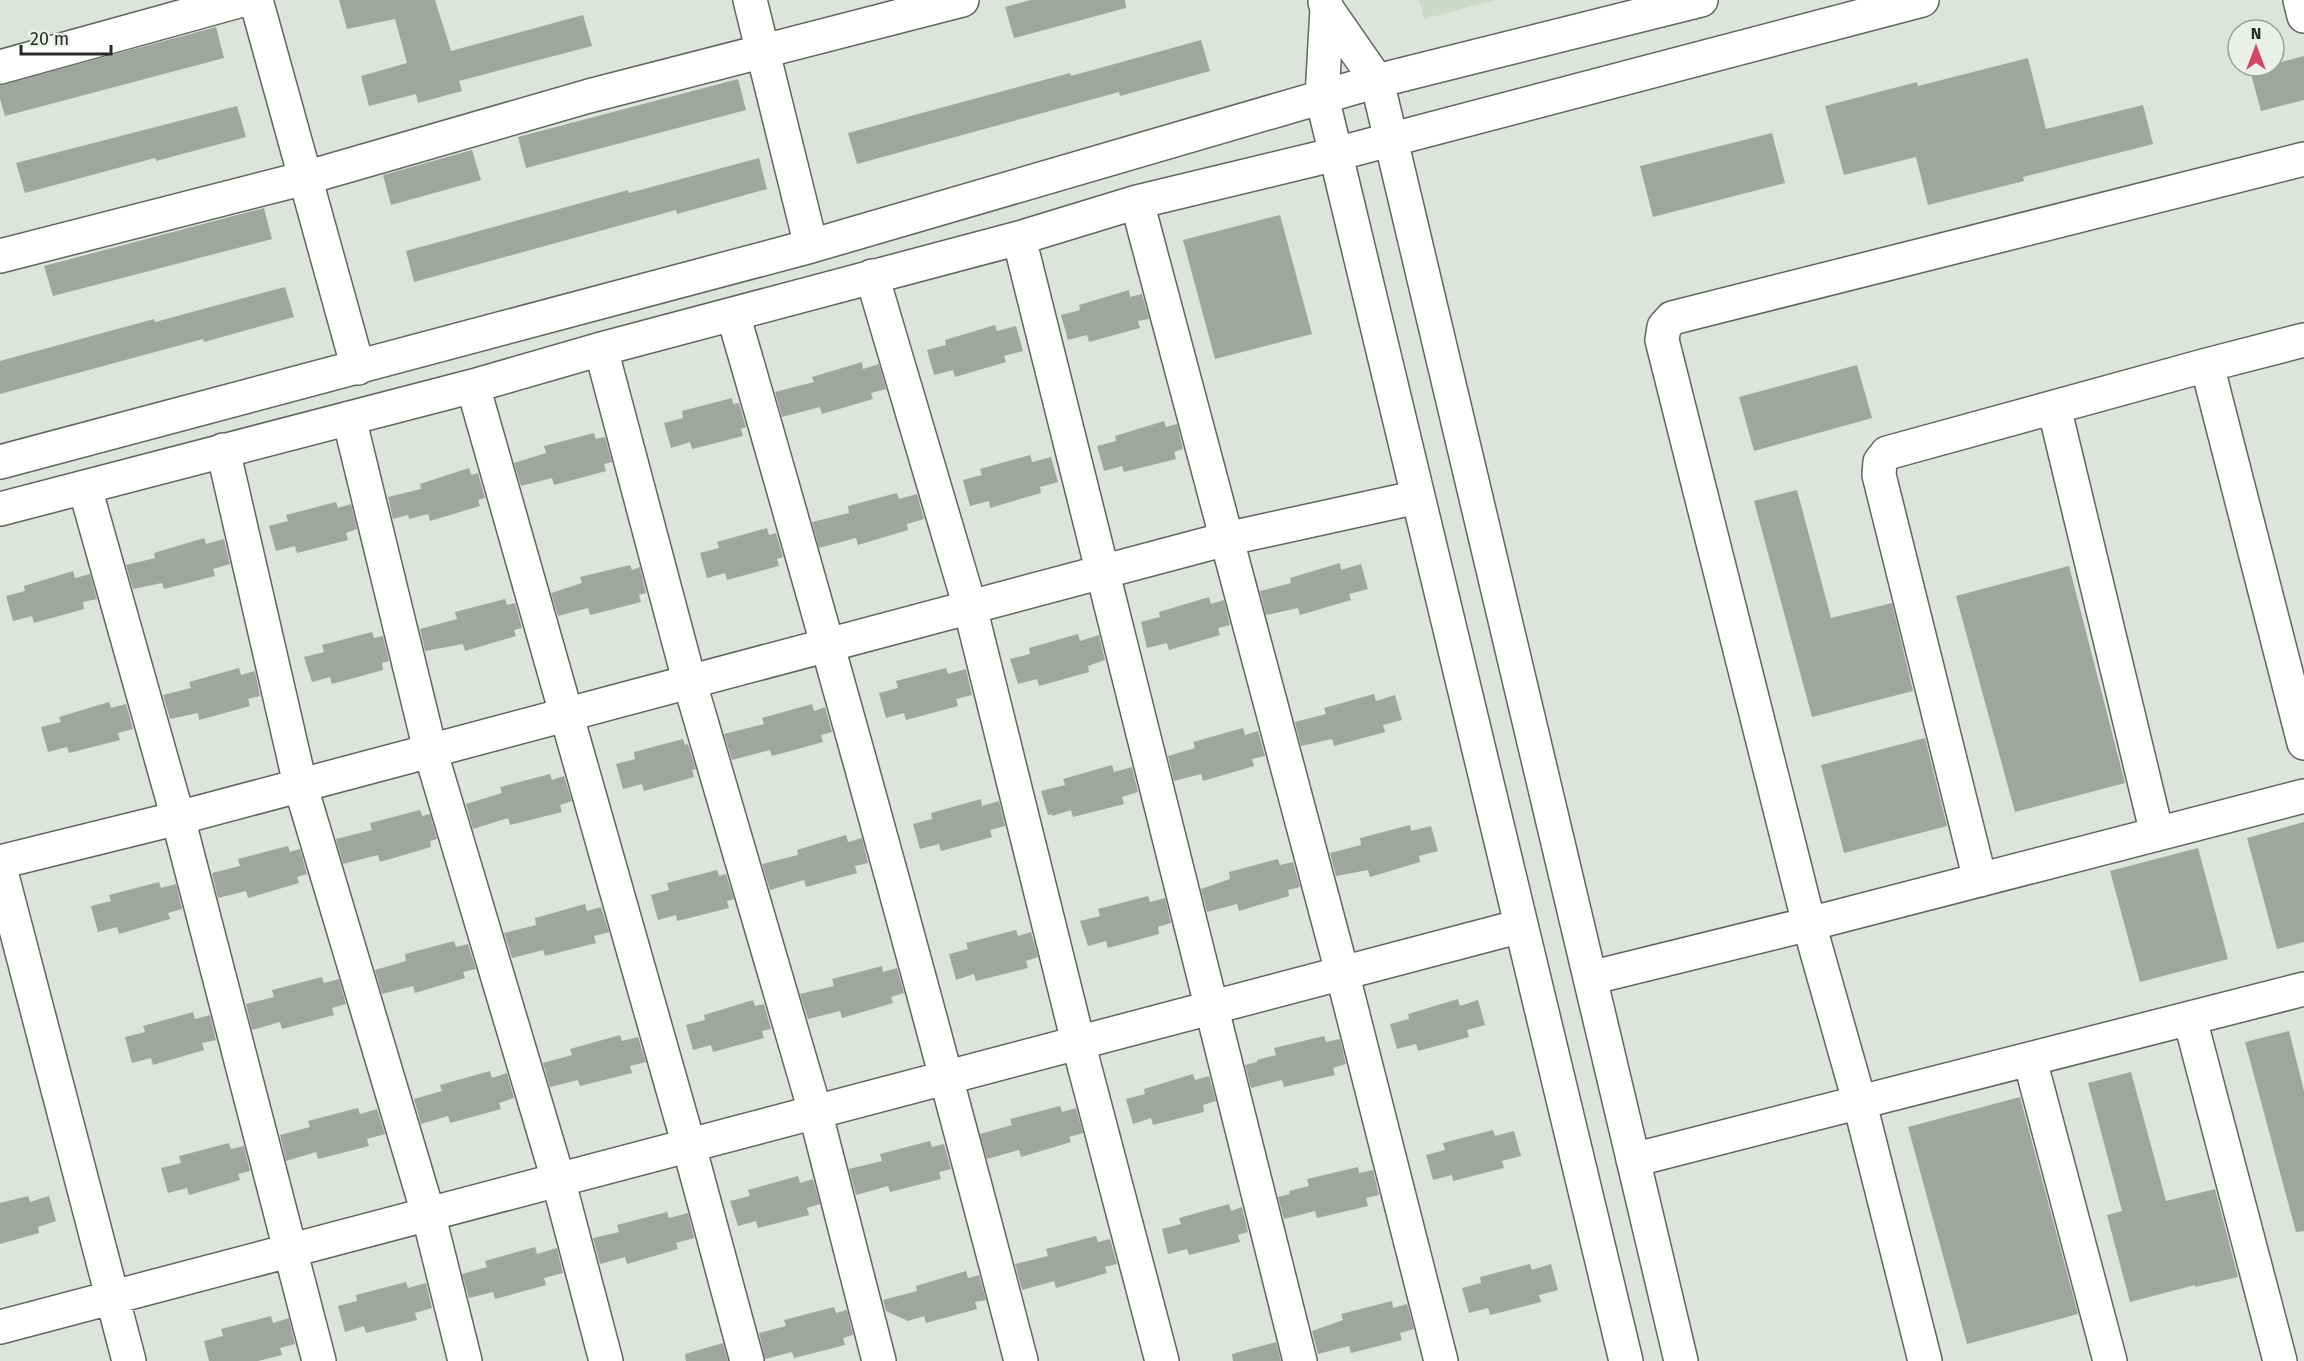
<svg xmlns="http://www.w3.org/2000/svg" width="2304" height="1361" viewBox="0 0 2304 1361" font-family="'Fira Sans',sans-serif">
<rect width="100%" height="100%" fill="#dde4db"/>
<path fill="#ced9cb" d="M 1419,0 L 1495,0 L 1424,19 Z"/>
<path fill="#9fa69e" d="M 339,0 L 435,0 L 451,51 L 583,15 L 592,46 L 459,81 L 462,91 L 418,103 L 416,94 L 369,106 L 361,76 L 407,63 L 395,19 L 347,29 Z
M 1031,0 L 1125,0 L 1126,8 L 1014,38 L 1005,7 Z
M 216,27 L 224,58 L 5,116 L 0,99 L 0,85 Z
M 1201,40 L 1210,71 L 1120,96 L 1119,92 L 857,164 L 848,133 L 1070,73 L 1071,76 Z
M 2304,56 L 2304,100 L 2261,111 L 2250,70 L 2274,66 L 2274,64 Z
M 2028,58 L 2046,129 L 2143,105 L 2153,144 L 2023,177 L 2024,181 L 1928,205 L 1916,157 L 1844,175 L 1825,106 L 1917,82 L 1918,86 Z
M 738,79 L 746,110 L 526,168 L 518,137 Z
M 237,106 L 246,137 L 156,161 L 155,158 L 25,193 L 16,163 Z
M 1772,133 L 1785,183 L 1653,217 L 1640,166 Z
M 472,150 L 481,180 L 391,205 L 383,175 Z
M 759,158 L 767,189 L 677,214 L 676,210 L 414,282 L 406,251 L 628,190 L 629,193 Z
M 264,208 L 272,239 L 53,296 L 44,266 Z
M 1280,215 L 1312,334 L 1215,359 L 1183,240 Z
M 285,287 L 294,317 L 204,342 L 203,339 L 0,394 L 0,361 L 154,319 L 155,322 Z
M 1129,290 L 1130,297 L 1142,294 L 1149,319 L 1138,321 L 1140,328 L 1089,342 L 1087,335 L 1068,340 L 1061,315 L 1080,310 L 1079,305 Z
M 995,325 L 997,331 L 1016,326 L 1023,351 L 1004,356 L 1006,362 L 955,377 L 953,370 L 934,375 L 927,350 L 946,345 L 945,340 Z
M 862,362 L 863,369 L 879,364 L 886,389 L 871,393 L 873,399 L 822,414 L 820,407 L 782,417 L 775,392 L 814,382 L 812,377 Z
M 1857,365 L 1872,418 L 1754,451 L 1739,397 Z
M 732,398 L 733,404 L 739,403 L 746,427 L 741,429 L 743,436 L 692,449 L 690,442 L 671,448 L 664,423 L 683,418 L 682,411 Z
M 1164,421 L 1166,427 L 1177,424 L 1183,449 L 1174,452 L 1176,459 L 1124,472 L 1122,466 L 1104,471 L 1097,446 L 1116,441 L 1115,436 Z
M 594,433 L 596,439 L 605,437 L 612,462 L 604,464 L 606,471 L 554,485 L 552,478 L 521,486 L 514,463 L 546,453 L 544,446 Z
M 1030,455 L 1032,462 L 1051,457 L 1058,482 L 1040,487 L 1041,493 L 990,508 L 989,501 L 970,506 L 963,480 L 982,475 L 980,469 Z
M 469,468 L 471,475 L 478,473 L 485,498 L 478,500 L 480,506 L 430,521 L 428,514 L 409,519 L 408,515 L 393,519 L 388,497 L 421,489 L 420,484 Z
M 1797,490 L 1831,618 L 1892,603 L 1913,691 L 1812,717 L 1754,501 Z
M 897,493 L 899,499 L 917,494 L 924,519 L 907,524 L 908,530 L 858,545 L 856,538 L 819,548 L 812,522 L 849,513 L 848,506 Z
M 336,502 L 338,508 L 351,504 L 357,529 L 346,533 L 348,540 L 297,553 L 295,546 L 276,551 L 269,526 L 288,521 L 286,515 Z
M 767,528 L 769,535 L 776,533 L 783,557 L 777,559 L 779,566 L 727,580 L 725,573 L 707,578 L 700,553 L 719,548 L 717,542 Z
M 204,538 L 206,544 L 224,539 L 230,564 L 213,569 L 215,576 L 164,589 L 162,583 L 133,589 L 126,565 L 155,558 L 154,553 Z
M 1340,563 L 1341,570 L 1361,564 L 1368,589 L 1349,594 L 1351,600 L 1300,615 L 1298,608 L 1266,615 L 1260,591 L 1291,583 L 1290,578 Z
M 630,565 L 632,570 L 640,567 L 646,593 L 639,595 L 641,602 L 590,615 L 588,608 L 558,616 L 551,593 L 582,583 L 580,577 Z
M 2069,566 L 2125,783 L 2015,812 L 1956,596 Z
M 73,571 L 75,578 L 90,574 L 97,599 L 83,602 L 84,609 L 34,623 L 32,616 L 13,621 L 6,596 L 25,591 L 24,586 Z
M 1209,597 L 1211,604 L 1224,600 L 1230,625 L 1218,628 L 1220,635 L 1169,650 L 1167,643 L 1147,648 L 1141,622 L 1160,617 L 1159,612 Z
M 505,599 L 507,605 L 515,603 L 522,628 L 514,630 L 516,636 L 465,651 L 463,644 L 425,651 L 420,629 L 457,619 L 455,612 Z
M 372,632 L 374,638 L 383,636 L 389,661 L 382,663 L 383,670 L 332,684 L 330,677 L 312,682 L 304,657 L 324,652 L 322,645 Z
M 1078,634 L 1080,641 L 1099,635 L 1105,660 L 1088,666 L 1089,672 L 1039,686 L 1037,679 L 1018,684 L 1010,659 L 1030,654 L 1029,648 Z
M 239,668 L 241,675 L 255,671 L 260,696 L 248,699 L 250,706 L 199,720 L 198,713 L 170,719 L 163,695 L 191,688 L 189,682 Z
M 946,668 L 948,674 L 966,669 L 972,695 L 956,699 L 958,706 L 906,720 L 904,713 L 886,718 L 879,693 L 898,688 L 896,681 Z
M 1374,694 L 1376,701 L 1395,695 L 1402,720 L 1383,725 L 1385,732 L 1334,746 L 1332,739 L 1301,746 L 1295,722 L 1326,714 L 1324,708 Z
M 109,702 L 111,708 L 126,704 L 133,729 L 118,733 L 120,740 L 69,753 L 67,747 L 48,752 L 41,727 L 61,722 L 59,717 Z
M 812,704 L 814,711 L 825,707 L 832,732 L 821,735 L 823,742 L 772,756 L 770,750 L 732,760 L 724,734 L 764,724 L 762,718 Z
M 1243,728 L 1245,735 L 1258,731 L 1265,756 L 1252,759 L 1254,766 L 1203,781 L 1201,774 L 1174,781 L 1168,756 L 1195,748 L 1193,742 Z
M 1925,738 L 1947,826 L 1844,853 L 1821,765 Z
M 683,739 L 685,745 L 688,744 L 696,769 L 692,770 L 694,777 L 644,791 L 642,784 L 623,789 L 616,764 L 635,759 L 634,752 Z
M 1112,765 L 1114,772 L 1132,767 L 1138,792 L 1122,797 L 1124,804 L 1073,817 L 1071,810 L 1052,816 L 1052,814 L 1048,815 L 1041,791 L 1065,785 L 1063,779 Z
M 550,774 L 552,780 L 564,776 L 572,801 L 560,805 L 562,812 L 510,825 L 508,818 L 473,829 L 466,804 L 502,793 L 500,787 Z
M 981,799 L 982,806 L 999,801 L 1005,826 L 990,830 L 992,837 L 941,851 L 939,844 L 920,849 L 913,824 L 932,819 L 931,813 Z
M 420,810 L 422,816 L 430,814 L 437,839 L 430,841 L 431,847 L 380,862 L 378,855 L 343,864 L 336,839 L 372,830 L 370,823 Z
M 2304,822 L 2304,942 L 2277,949 L 2247,838 Z
M 1410,825 L 1411,831 L 1431,826 L 1438,851 L 1419,856 L 1420,862 L 1370,877 L 1368,870 L 1336,876 L 1330,853 L 1361,845 L 1360,838 Z
M 846,835 L 848,842 L 862,838 L 868,863 L 855,866 L 857,873 L 806,887 L 804,880 L 770,890 L 762,864 L 798,855 L 797,850 Z
M 288,846 L 290,852 L 300,849 L 307,874 L 297,877 L 299,883 L 248,898 L 246,891 L 218,898 L 212,873 L 240,866 L 238,859 Z
M 2198,848 L 2228,959 L 2140,982 L 2110,871 Z
M 1278,859 L 1280,865 L 1293,862 L 1300,887 L 1288,890 L 1289,896 L 1239,911 L 1237,904 L 1207,912 L 1201,889 L 1230,879 L 1229,872 Z
M 717,870 L 719,876 L 726,874 L 734,899 L 727,901 L 729,908 L 677,921 L 676,915 L 658,920 L 651,895 L 669,890 L 667,883 Z
M 159,882 L 161,888 L 176,884 L 182,909 L 168,913 L 170,919 L 119,934 L 117,927 L 98,932 L 91,906 L 111,901 L 109,895 Z
M 1148,896 L 1150,902 L 1165,898 L 1171,923 L 1158,927 L 1159,934 L 1108,948 L 1106,941 L 1088,946 L 1080,921 L 1100,916 L 1098,909 Z
M 585,904 L 587,911 L 601,907 L 609,932 L 594,936 L 596,943 L 545,956 L 543,950 L 512,958 L 504,933 L 536,925 L 535,918 Z
M 1016,930 L 1018,936 L 1031,932 L 1038,957 L 1026,961 L 1028,968 L 976,981 L 974,974 L 956,980 L 949,954 L 968,949 L 966,943 Z
M 454,941 L 456,947 L 468,944 L 476,969 L 463,972 L 465,978 L 415,993 L 413,986 L 382,994 L 375,970 L 406,961 L 405,954 Z
M 882,966 L 883,972 L 897,968 L 904,993 L 891,997 L 893,1003 L 842,1018 L 840,1011 L 808,1019 L 800,994 L 834,986 L 832,979 Z
M 322,977 L 324,983 L 339,979 L 346,1004 L 332,1008 L 334,1015 L 282,1029 L 280,1022 L 252,1030 L 246,1004 L 274,997 L 272,990 Z
M 1458,999 L 1460,1006 L 1478,1000 L 1485,1025 L 1467,1030 L 1469,1037 L 1418,1051 L 1416,1044 L 1397,1049 L 1390,1024 L 1409,1019 L 1408,1014 Z
M 753,1000 L 755,1006 L 764,1004 L 771,1029 L 762,1031 L 764,1038 L 713,1052 L 711,1045 L 693,1050 L 686,1025 L 705,1020 L 704,1015 Z
M 193,1012 L 195,1019 L 210,1015 L 216,1040 L 202,1043 L 204,1050 L 153,1065 L 151,1058 L 132,1063 L 125,1037 L 145,1032 L 143,1026 Z
M 2289,1031 L 2304,1091 L 2304,1231 L 2296,1232 L 2245,1042 Z
M 620,1035 L 622,1041 L 638,1037 L 646,1062 L 630,1066 L 632,1073 L 580,1086 L 578,1080 L 550,1087 L 543,1063 L 572,1055 L 570,1049 Z
M 1324,1036 L 1326,1042 L 1340,1039 L 1346,1064 L 1333,1068 L 1335,1075 L 1284,1087 L 1282,1080 L 1251,1088 L 1245,1065 L 1257,1062 L 1257,1060 L 1276,1055 L 1274,1048 Z
M 490,1071 L 492,1078 L 507,1073 L 514,1098 L 499,1103 L 501,1109 L 450,1123 L 448,1116 L 421,1124 L 414,1099 L 442,1091 L 440,1085 Z
M 2131,1072 L 2166,1201 L 2215,1189 L 2238,1277 L 2195,1287 L 2195,1285 L 2130,1302 L 2107,1215 L 2122,1211 L 2088,1083 Z
M 1193,1074 L 1195,1080 L 1209,1076 L 1216,1101 L 1203,1105 L 1204,1112 L 1153,1125 L 1151,1118 L 1133,1124 L 1126,1099 L 1145,1094 L 1144,1089 Z
M 2020,1097 L 2078,1314 L 1967,1344 L 1908,1127 Z
M 1060,1106 L 1062,1112 L 1076,1108 L 1083,1133 L 1069,1137 L 1071,1142 L 1021,1157 L 1019,1150 L 987,1159 L 980,1134 L 1012,1125 L 1010,1119 Z
M 358,1108 L 360,1114 L 377,1109 L 385,1134 L 367,1139 L 369,1146 L 318,1159 L 316,1152 L 286,1161 L 280,1135 L 310,1127 L 308,1121 Z
M 1493,1130 L 1495,1136 L 1514,1131 L 1521,1156 L 1502,1161 L 1504,1168 L 1453,1181 L 1452,1175 L 1433,1180 L 1426,1155 L 1445,1150 L 1443,1143 Z
M 930,1141 L 932,1147 L 944,1144 L 951,1169 L 939,1172 L 941,1179 L 890,1192 L 888,1186 L 856,1195 L 849,1169 L 882,1161 L 880,1154 Z
M 229,1143 L 231,1149 L 244,1146 L 250,1171 L 238,1174 L 240,1180 L 189,1195 L 187,1188 L 168,1193 L 161,1168 L 181,1163 L 179,1156 Z
M 1358,1167 L 1359,1173 L 1373,1170 L 1379,1195 L 1366,1198 L 1368,1206 L 1317,1218 L 1315,1211 L 1284,1219 L 1278,1197 L 1290,1194 L 1289,1191 L 1309,1186 L 1307,1179 Z
M 798,1176 L 800,1183 L 813,1179 L 820,1204 L 807,1208 L 809,1215 L 758,1228 L 756,1221 L 738,1226 L 730,1201 L 750,1196 L 748,1190 Z
M 28,1196 L 30,1202 L 49,1196 L 56,1221 L 38,1227 L 39,1233 L 0,1244 L 0,1203 Z
M 1229,1204 L 1231,1211 L 1242,1207 L 1248,1232 L 1238,1235 L 1240,1242 L 1189,1255 L 1187,1249 L 1168,1254 L 1162,1229 L 1181,1224 L 1179,1218 Z
M 667,1212 L 669,1218 L 688,1213 L 694,1238 L 676,1243 L 678,1249 L 627,1264 L 625,1257 L 600,1264 L 593,1238 L 619,1232 L 617,1225 Z
M 1096,1236 L 1098,1242 L 1110,1239 L 1117,1264 L 1105,1267 L 1107,1273 L 1056,1288 L 1054,1281 L 1022,1290 L 1015,1264 L 1048,1256 L 1046,1249 Z
M 535,1247 L 537,1254 L 557,1248 L 563,1273 L 544,1278 L 546,1285 L 495,1299 L 493,1292 L 469,1298 L 462,1274 L 487,1267 L 485,1261 Z
M 1530,1264 L 1532,1270 L 1551,1264 L 1558,1290 L 1539,1295 L 1541,1302 L 1502,1312 L 1490,1315 L 1488,1308 L 1469,1313 L 1462,1288 L 1481,1283 L 1480,1277 Z
M 966,1271 L 968,1278 L 979,1275 L 986,1300 L 975,1302 L 977,1309 L 926,1323 L 924,1316 L 908,1321 L 886,1311 L 883,1300 L 917,1291 L 916,1286 Z
M 406,1282 L 408,1288 L 426,1283 L 432,1308 L 415,1313 L 417,1320 L 366,1333 L 364,1326 L 345,1332 L 338,1306 L 357,1301 L 356,1295 Z
M 1392,1301 L 1393,1308 L 1407,1304 L 1414,1329 L 1400,1333 L 1402,1340 L 1351,1353 L 1349,1346 L 1318,1354 L 1312,1331 L 1343,1320 L 1341,1314 Z
M 834,1307 L 836,1313 L 847,1310 L 853,1335 L 843,1338 L 845,1345 L 794,1358 L 792,1352 L 765,1359 L 759,1333 L 786,1326 L 784,1320 Z
M 271,1316 L 273,1323 L 289,1318 L 295,1344 L 280,1348 L 282,1355 L 258,1361 L 209,1361 L 204,1341 L 223,1336 L 221,1329 Z
M 1276,1342 L 1281,1361 L 1233,1361 L 1232,1354 Z
M 723,1343 L 728,1361 L 686,1361 L 685,1354 Z"/>
<g fill="none" stroke-linecap="round" stroke-linejoin="round">
<g stroke="#60665f" stroke-width="36">
<path id="minor" d="M 256,0 L 358,368
M 750,0 L 811,246
M 2300,0 L 2304,16
M 1325,2 L 1327,9 L 1322,97 L 1626,1361
M 1327,9 L 1377,81 L 1681,1361
M 0,67 L 242,0
M 1137,202 L 1342,972 L 1441,1361
M 1019,238 L 1300,1361
M 0,256 L 305,178 L 589,96 L 962,0
M 872,276 L 970,607 L 1078,1042 L 1162,1361
M 733,314 C 834,662 930,1011 1021,1361
M 601,349 L 689,680 L 815,1111 L 879,1361
M 2207,365 L 2304,743
M 473,386 L 689,1146 L 747,1361
M 2054,407 L 2157,834
M 349,418 L 430,750 L 558,1179 L 606,1361
M 223,450 L 300,784 L 428,1213 L 465,1361
M 0,462 L 811,246 L 1377,81 L 1701,0
M 85,488 L 178,818 L 319,1361
M 0,509 L 473,386 L 601,349 L 1019,238 L 1137,202 L 1336,154 L 1922,0
M 0,862 L 178,818 L 1226,539 L 1418,497
M 0,868 L 129,1361
M 1980,880 L 1879,475 L 1880,462 L 1887,453 L 2207,365 L 2304,340
M 1590,978 L 1809,924 L 2304,796
M 2190,1019 L 2280,1361
M 2030,1060 L 2110,1361
M 1633,1160 L 2304,989
M 0,1327 L 1521,926
M 1925,1361 L 1860,1104 L 1809,924 L 1662,340 L 1664,327 L 1672,318 L 2304,159"/>
</g>
<use href="#minor" stroke="#fff" stroke-width="33"/>
</g>
<g transform="translate(2256 48)"><circle r="28" fill="#eaf1e8" stroke="#9ca19b" stroke-width="1.5"/>
<path d="M0-4.5L10 22L0 15L-10 22Z" fill="#d44464"/>
<text y="-9" font-size="16" font-weight="bold" text-anchor="middle" fill="#272a27">N</text>
</g>
<path d="M21 45v9h90v-9" fill="none" stroke="#272a27" stroke-width="3"/>
<text x="30" y="45" font-size="18" fill="#272a27" stroke="#eaf1e8" stroke-width="4.5" paint-order="stroke">20 m</text>
</svg>
